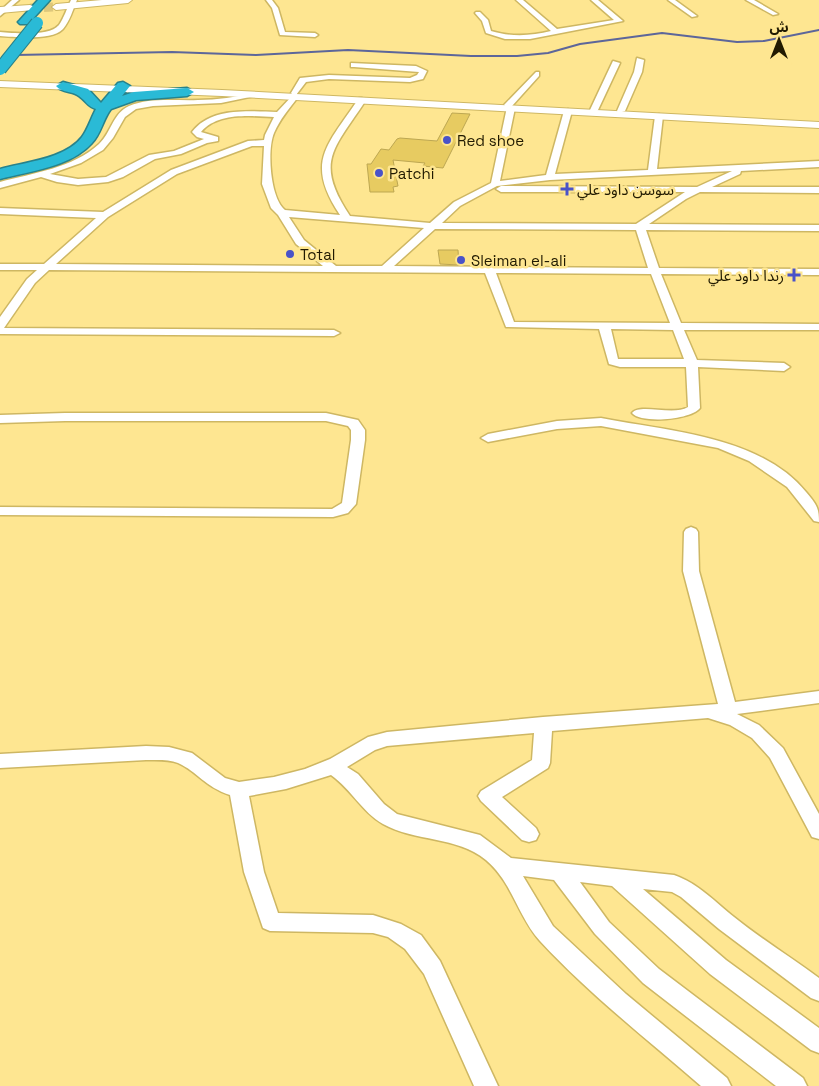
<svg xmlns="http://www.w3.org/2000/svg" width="819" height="1086" viewBox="0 0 819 1086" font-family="'Space Grotesk','Noto Sans Arabic',sans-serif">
<rect width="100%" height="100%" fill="#fee691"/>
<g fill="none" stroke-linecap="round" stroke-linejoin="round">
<path stroke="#5d669a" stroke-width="2" d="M 15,55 L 172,52 L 256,55 L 348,50 L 471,56 L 517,56 L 548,53 L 580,44 L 662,33 L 737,42 L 764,41 L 819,30"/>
</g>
<path fill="#e7cb61" stroke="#bda752" d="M 452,113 L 470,114 L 443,168 L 423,166 L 425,163 L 393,160 L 398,186 L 393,187 L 394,192 L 370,192 L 367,164 L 371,164 L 381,149 L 389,150 L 397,139 L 400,138 L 437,141 Z
M 438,250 L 458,250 L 459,265 L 440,264 Z"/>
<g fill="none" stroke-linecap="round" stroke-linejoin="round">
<path stroke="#ddc77b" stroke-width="9" stroke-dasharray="9 5" stroke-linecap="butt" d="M 30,8 L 56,7"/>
<g stroke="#ceb763" stroke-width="3">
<path id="minor" d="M 12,0 L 19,0 L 0,16 L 0,11 Z
M 71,0 L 77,0 C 73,9 70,21 63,29 C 52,41 15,37 0,36 L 0,32 C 14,33 49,37 59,25 C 64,18 67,8 71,0 Z
M 266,0 L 272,0 L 278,8 L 285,32 L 315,33 L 318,35 L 315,37 L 280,35 L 272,8 Z
M 516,0 L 523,0 L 557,29 L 614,20 L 591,0 L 598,0 L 623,21 L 530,39 L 505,39 L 486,33 L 482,21 L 475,13 L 476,12 L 480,12 L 488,20 L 491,31 C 511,37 531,36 551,31 Z
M 668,0 L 675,0 L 697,16 L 692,17 Z
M 746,0 L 754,0 L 778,14 L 773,15 Z
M 637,58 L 644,60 L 642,72 L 625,111 L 618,113 L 617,111 L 634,72 Z
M 613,61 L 620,63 L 598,110 L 591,112 L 590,110 Z
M 351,63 L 416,66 L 427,71 L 423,79 L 410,82 L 329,79 L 306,82 L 296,95 L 298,97 C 289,109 280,119 274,133 C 267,150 270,198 285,210 L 340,215 C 304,161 328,145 359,98 L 362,98 L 366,100 C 335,148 313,161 350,216 L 430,223 L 454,202 L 491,183 L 507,107 L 504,105 L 536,72 L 539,72 L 539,76 L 512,106 L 515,108 L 500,181 L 546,175 L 564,111 L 568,109 L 572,111 L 555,174 L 648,170 L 655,116 L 659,114 L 663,116 L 657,169 L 819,161 L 819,167 L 741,171 L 740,174 L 712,187 L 819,187 L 819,193 L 700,192 L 686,199 L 649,224 L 819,225 L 819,231 L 646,230 L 659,268 L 819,269 L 819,275 L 661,274 L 681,323 L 819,324 L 819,330 L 684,330 L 697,360 L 784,363 L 790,367 L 784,371 L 698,367 L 700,408 C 691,420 641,424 632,413 C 640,403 673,416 688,407 L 686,367 L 620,367 L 609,364 L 599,329 L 506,327 L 485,273 L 49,270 L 35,283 L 4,328 L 334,330 L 340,333 L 334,336 L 0,334 L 0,317 L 27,279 L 37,270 L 0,270 L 0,264 L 44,264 L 96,218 L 0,214 L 0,208 L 103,212 L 171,170 L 248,141 L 264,140 L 265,135 L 274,117 C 250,116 218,112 201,132 L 218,137 L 218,141 L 207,143 L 181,154 L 155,159 L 123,177 L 108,182 L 78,185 L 57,182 L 41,177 L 0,188 L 0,182 C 33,173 73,168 99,144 C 111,133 113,113 129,106 C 150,97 176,101 198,100 C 217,100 236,97 255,93 L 259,95 L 221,103 L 153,106 L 136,109 L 125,117 L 113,138 L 103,150 L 81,163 L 50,174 L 78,179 L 106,177 L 149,155 L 174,151 L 204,139 L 197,137 L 192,132 C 211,107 248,111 277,112 L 293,95 L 291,93 L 300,78 L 329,75 L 410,78 L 417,75 L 419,72 L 354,67 L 351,67 ZM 252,146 L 264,146 L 262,184 L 271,208 L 278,215 L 296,244 L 323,266 L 56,264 L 108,217 L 177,174 ZM 732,171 L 697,187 L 501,186 L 496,189 L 501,192 L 685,192 L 636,224 L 442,223 L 460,206 L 497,186 L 550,180 ZM 289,217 L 424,228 L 382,266 L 336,266 L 304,240 ZM 435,229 L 636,230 L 648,268 L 394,266 ZM 496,273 L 651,274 L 670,323 L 514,322 ZM 611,329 L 673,330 L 684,359 L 618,359 Z
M 65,413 L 326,413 L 358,420 L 365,430 L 365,440 L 356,504 L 348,513 L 333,517 L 0,515 L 0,507 L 332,509 L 342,503 L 351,440 L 351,430 L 348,426 L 326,421 L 65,421 L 0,423 L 0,415 Z
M 601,418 C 667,431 761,436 806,492 C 816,504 819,507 819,522 L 814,521 L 787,487 L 749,461 L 718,448 L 601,426 L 557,429 L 488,442 L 481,438 L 488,434 L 557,421 Z
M 691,527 L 696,529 L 698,532 L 699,571 L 735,702 L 819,691 L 819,703 L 737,714 L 759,725 L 783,748 L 819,814 L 819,839 L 812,837 L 770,758 L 752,738 L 730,725 L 708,718 L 552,731 L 550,763 L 548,768 L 502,797 L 536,828 L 539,834 L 536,840 L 529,842 L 522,840 L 481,801 L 478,796 L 481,791 L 532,760 L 534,733 L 387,746 L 375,750 L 347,767 L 358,774 L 384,804 L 397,814 L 480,835 L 511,858 L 674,875 C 699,884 714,901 734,917 C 761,939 791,957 819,978 L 819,1001 L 811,998 L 719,929 L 681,897 L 672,892 L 643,889 L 726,960 L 819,1028 L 819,1053 L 811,1050 L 710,974 L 612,886 L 580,882 L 609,922 L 659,969 L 803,1078 L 807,1086 L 776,1086 L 643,983 L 595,934 L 554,880 L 523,876 L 553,926 L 626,994 L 727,1078 L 731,1086 L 701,1086 C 647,1039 589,994 540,941 C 518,917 513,883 486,860 C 457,836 415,842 383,824 C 363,813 351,789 331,775 L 286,789 L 249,796 L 264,872 L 278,913 L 373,915 L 401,924 L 421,935 L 440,961 L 498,1086 L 474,1086 L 424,974 L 405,949 L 388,937 L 373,933 L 270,931 L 263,928 L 244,872 L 230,795 C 205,787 198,772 178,763 C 169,759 156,760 146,760 L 0,768 L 0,754 L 146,746 L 169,747 L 192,753 L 225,778 L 239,782 L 274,777 L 305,769 L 330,759 L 368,737 L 387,732 L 543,717 L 718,704 L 683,571 L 684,532 L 686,529 Z"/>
</g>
<g stroke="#ceb763" stroke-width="2">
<path id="secondary" d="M 102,0 L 132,0 L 128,3 L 56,10 L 52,7 L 56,4 Z
M 30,5 L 33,6 L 33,10 L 0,13 L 0,7 Z
M 0,81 L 222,90 L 819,122 L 819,128 L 222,96 L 0,87 Z"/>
</g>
<g stroke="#27828b" stroke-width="3">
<path id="motorway" d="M 38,0 L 50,0 L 28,24 L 20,24 L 18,22 L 20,20 Z
M 63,82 L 88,89 L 101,103 L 118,83 L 123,82 L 130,86 L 122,96 L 134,92 L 187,88 L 194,92 L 187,96 L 136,100 L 111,109 C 103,119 101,134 92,143 C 71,167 30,171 0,179 L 0,169 C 25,162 65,159 82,137 C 88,129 91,118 96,109 C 88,107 86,101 79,96 C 73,91 62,93 56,86 Z"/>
</g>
<use href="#minor" fill="#fff" fill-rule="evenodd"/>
<use href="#secondary" fill="#fff" fill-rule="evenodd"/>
<use href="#motorway" fill="#2abad6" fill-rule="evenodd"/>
<g stroke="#27828b" stroke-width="14" stroke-linecap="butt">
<path id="motorway-bridge" d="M 0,69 L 37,23"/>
</g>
<use href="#motorway-bridge" stroke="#2abad6" stroke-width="12"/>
</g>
<g fill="#4a53c8" stroke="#fee691" stroke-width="2">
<circle cx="447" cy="140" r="5"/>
<circle cx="379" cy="173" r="5"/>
<path d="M564.5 181.5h5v5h5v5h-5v5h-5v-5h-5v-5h5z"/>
<circle cx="290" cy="254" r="5"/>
<circle cx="461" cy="260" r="5"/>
<path d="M791.5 267.5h5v5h5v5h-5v5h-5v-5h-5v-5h5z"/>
</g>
<g text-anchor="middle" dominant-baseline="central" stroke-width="5" stroke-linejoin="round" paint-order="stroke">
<g font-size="15" fill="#211a01" stroke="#fee691" text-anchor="start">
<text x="457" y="140">Red shoe</text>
<text x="389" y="173">Patchi</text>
<text x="577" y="189">سوسن داود علي</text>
<text x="300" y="254">Total</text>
<text x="471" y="260">Sleiman el-ali</text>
<text x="784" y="275" text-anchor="end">رندا داود علي</text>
</g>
</g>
<g transform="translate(779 40)" stroke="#fee691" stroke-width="4" paint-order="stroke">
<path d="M0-4L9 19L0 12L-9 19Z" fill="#211a01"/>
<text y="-8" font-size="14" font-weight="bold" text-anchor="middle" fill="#211a01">ش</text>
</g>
</svg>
